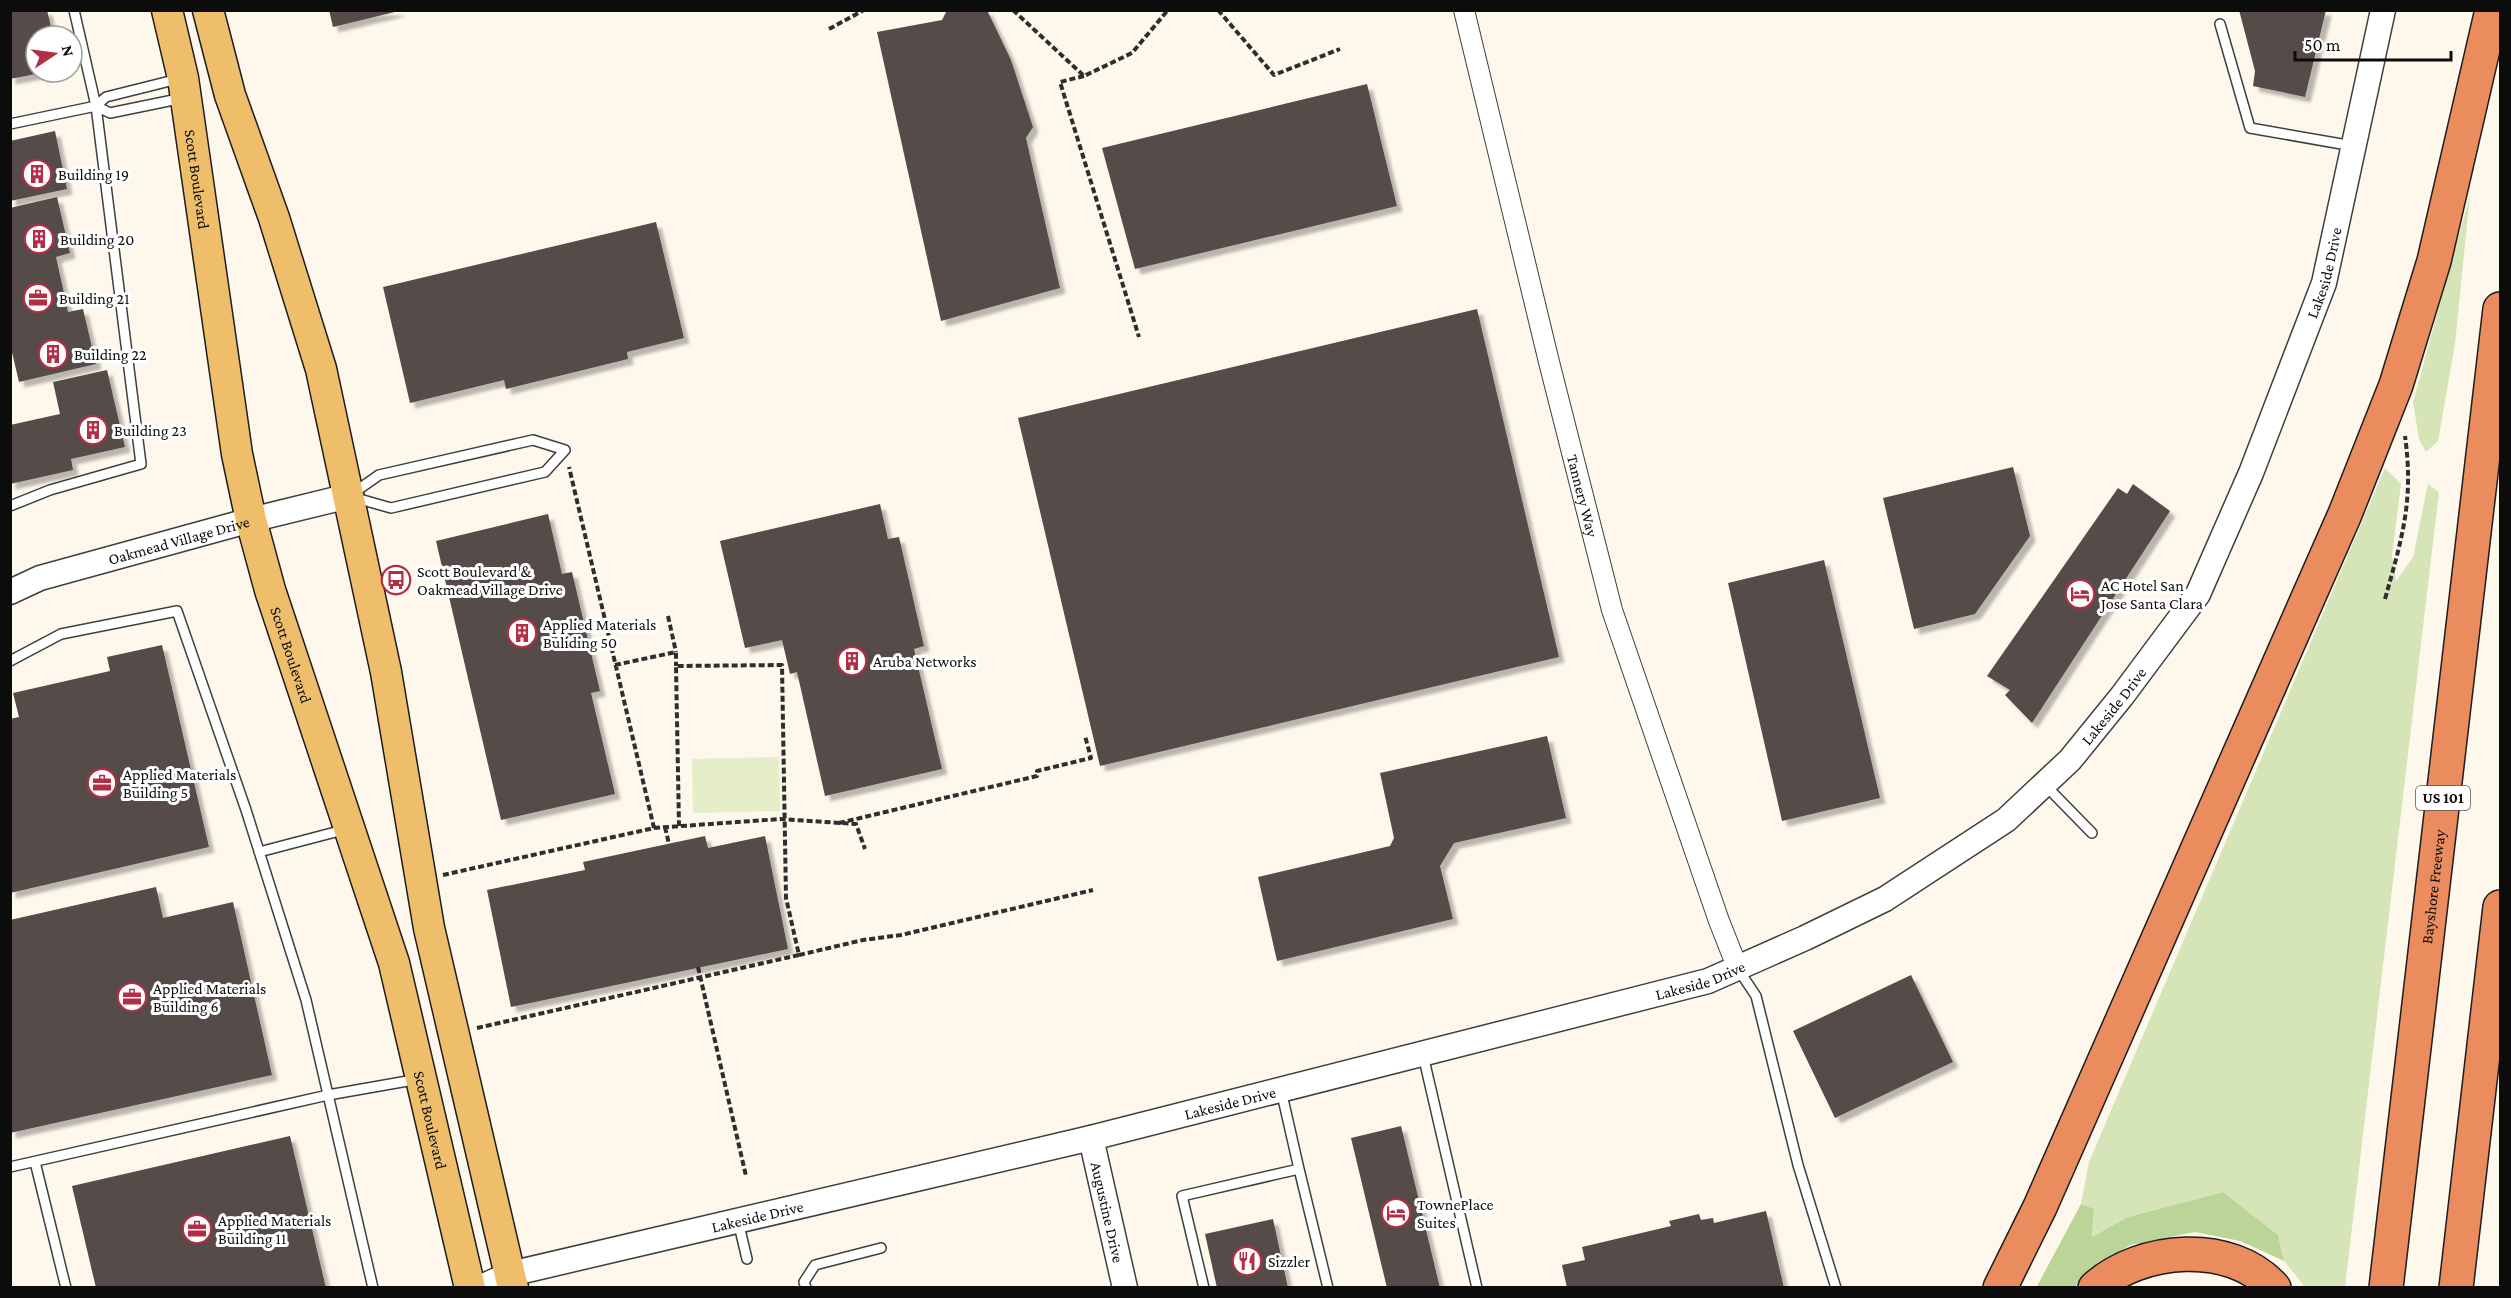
<svg xmlns="http://www.w3.org/2000/svg" width="2511" height="1298" viewBox="0 0 2511 1298" font-family="'Crimson Pro',serif">
<defs>
<filter id="shadow"><feDropShadow dx="5.5" dy="5.5" stdDeviation="1.5" flood-color="#0004"/></filter>
</defs>
<rect width="100%" height="100%" fill="#fef8ec"/>
<path fill="#d5e5b8" d="M 2470,195 L 2455,344 L 2438,441 L 2426,452 L 2419,439 L 2413,402 Z
M 2385,468 L 2401,484 L 2392,556 L 2396,581 L 2413,557 L 2428,484 L 2439,492 L 2345,1287 L 2305,1287 L 2284,1261 L 2278,1235 L 2223,1192 L 2128,1217 L 2092,1237 L 2094,1210 L 2081,1204 L 2089,1162 Z"/>
<path fill="#bbd599" d="M 2223,1192 L 2278,1235 L 2284,1261 L 2240,1241 L 2195,1232 L 2130,1245 L 2079,1280 L 2075,1287 L 2036,1288 L 2081,1204 L 2094,1209 L 2092,1237 L 2128,1217 Z"/>
<path fill="#e5edc9" d="M 779,757 L 780,811 L 693,813 L 692,759 Z"/>
<path fill="#544c49" filter="url(#shadow)" d="M 10,10 L 47,10 L 53,36 L 36,36 L 36,74 L 10,79 Z
M 329,10 L 399,10 L 399,11 L 333,27 Z
M 947,10 L 987,10 L 1011,60 L 1033,127 L 1026,138 L 1060,288 L 941,321 L 877,32 L 942,20 Z
M 2239,10 L 2326,10 L 2305,97 L 2253,86 L 2255,71 Z
M 1367,84 L 1397,206 L 1135,269 L 1102,148 Z
M 55,131 L 67,189 L 10,201 L 10,141 Z
M 57,197 L 70,253 L 56,257 L 62,284 L 68,312 L 83,309 L 96,364 L 19,382 L 10,344 L 10,208 Z
M 656,222 L 684,338 L 627,352 L 628,359 L 506,389 L 504,380 L 410,403 L 383,287 Z
M 1477,309 L 1559,657 L 1100,766 L 1018,418 Z
M 107,370 L 125,447 L 71,459 L 73,470 L 10,484 L 10,425 L 60,414 L 53,382 Z
M 2013,467 L 2030,536 L 1975,614 L 1914,629 L 1883,498 Z
M 2133,484 L 2170,511 L 2032,723 L 2005,695 L 2010,690 L 1987,676 L 2118,488 L 2127,494 Z
M 880,504 L 888,539 L 899,537 L 924,646 L 914,649 L 942,769 L 825,796 L 797,672 L 790,674 L 782,640 L 745,648 L 720,541 Z
M 548,514 L 562,574 L 572,572 L 600,691 L 591,693 L 615,794 L 501,820 L 436,541 Z
M 1824,560 L 1880,798 L 1782,821 L 1728,583 Z
M 162,645 L 209,847 L 10,893 L 10,719 L 19,717 L 13,693 L 110,671 L 107,657 Z
M 1547,736 L 1566,818 L 1454,843 L 1440,866 L 1453,919 L 1277,961 L 1258,877 L 1390,846 L 1394,838 L 1380,773 Z
M 705,836 L 708,848 L 765,836 L 788,949 L 511,1007 L 487,890 L 585,870 L 583,862 Z
M 156,887 L 163,918 L 233,902 L 272,1075 L 10,1133 L 10,920 Z
M 1911,975 L 1953,1062 L 1835,1118 L 1793,1031 Z
M 1401,1126 L 1440,1288 L 1387,1288 L 1351,1138 Z
M 290,1136 L 326,1288 L 96,1288 L 72,1186 Z
M 1766,1211 L 1784,1288 L 1567,1288 L 1562,1265 L 1585,1260 L 1582,1247 L 1671,1226 L 1669,1221 L 1699,1214 L 1701,1220 L 1713,1218 L 1714,1223 Z
M 1273,1219 L 1288,1288 L 1217,1288 L 1205,1234 Z"/>
<g fill="none" stroke-linecap="round" stroke-linejoin="round">
<g stroke="#3f3f3f" stroke-width="12">
<path id="service" d="M 2220,24 L 2250,128 L 2353,146
M 96,106 L 110,113 L 183,98
M 10,124 L 96,106 L 106,97 L 178,79
M 533,440 L 565,450 L 545,472 L 391,508 L 349,496 L 379,475 Z
M 10,506 L 50,490 L 141,464 L 96,106 L 74,10
M 10,661 L 61,634 L 177,611 L 246,810 L 306,1000 L 373,1288
M 2046,786 L 2092,833
M 259,852 L 347,829
M 1738,969 L 1756,996 L 1798,1165 L 1836,1288
M 1423,1055 L 1477,1288
M 35,1162 L 66,1288
M 10,1167 L 328,1095 L 419,1079
M 1299,1169 L 1328,1288
M 738,1221 L 747,1259
M 806,1288 L 804,1282 L 815,1265 L 881,1248
M 1204,1288 L 1182,1196 L 1299,1169 L 1281,1090"/>
</g>
<g stroke="#3f3f3f" stroke-width="22">
<g id="minor">
<path id="s1" d="M 1464,10 L 1549,362 L 1612,610 L 1719,921 L 1738,969"/>
</g>
</g>
<g stroke="#3f3f3f" stroke-width="27">
<g id="tertiary">
<path id="s2" d="M 10,592 L 40,578 L 251,520 L 349,496"/>
<path id="s3" d="M 1091,1138 L 1125,1288"/>
<path id="s4" d="M 479,1288 L 510,1274 L 1091,1138 L 1708,981 L 1805,938 L 1885,899 L 2006,820 L 2070,760 L 2122,696 L 2198,594 L 2251,473 L 2324,283 L 2383,10"/>
</g>
</g>
<g stroke="#1d1d1d" stroke-width="33">
<g id="primary">
<path id="s5" d="M 167,10 L 183,78 L 237,454 L 251,520 L 270,590 L 394,963 L 470,1288"/>
<path d="M 208,10 L 230,95 L 274,218 L 321,369 L 386,672 L 429,928 L 513,1288"/>
</g>
</g>
<g stroke="#1d1d1d" stroke-width="36">
<g id="motorway">
<path d="M 2000,1288 L 2040,1207 L 2345,514 L 2396,385 L 2434,261 L 2492,10"/>
<path d="M 2095,1288 C 2140,1247 2231,1239 2274,1288"/>
<path id="s6" d="M 2386,1288 L 2500,309"/>
<path d="M 2456,1288 L 2500,907"/>
</g>
</g>
<path stroke="#2e2e2e" stroke-width="4" stroke-dasharray="6 3" stroke-linecap="butt" d="M 1013,10 L 1084,76 L 1132,53 L 1168,10
M 1218,10 L 1274,75 L 1340,49
M 829,29 L 864,10
M 1084,76 L 1060,82 L 1139,337
M 2385,599 C 2402,538 2414,501 2405,436
M 668,616 L 676,652
M 615,665 L 676,652 L 676,666
M 839,823 L 1037,776 L 1037,771 L 1091,758 L 1085,736
M 665,827 L 669,844
M 654,828 L 780,819 L 856,824 L 865,849
M 443,875 L 654,828 L 569,467
M 799,955 L 863,940 L 901,935 L 1093,890
M 698,967 L 746,1176
M 477,1028 L 799,955 L 786,898 L 782,665 L 676,666 L 679,826"/>
<use href="#service" stroke="#fff" stroke-width="9"/>
<use href="#minor" stroke="#fff" stroke-width="20"/>
<use href="#tertiary" stroke="#fff" stroke-width="24"/>
<use href="#primary" stroke="#efbe6b" stroke-width="30"/>
<use href="#motorway" stroke="#ea8c5d" stroke-width="33"/>
</g>
<defs>
<g id="building-ring" transform="scale(1.5)"><circle r="9.5" fill="#fff" stroke="#b22e45" stroke-width="1.5"/><path d="M-4-6H4V6H1V3H-1V6H-4ZM-2.5-4.3h1.7v1.8h-1.7ZM.8-4.3h1.7v1.8H.8ZM-2.5-1h1.7V.8h-1.7ZM.8-1h1.7V.8H.8Z" fill="#b22e45"/></g>
<g id="office-ring" transform="scale(1.5)"><circle r="9.5" fill="#fff" stroke="#b22e45" stroke-width="1.5"/><path d="M-6-3h4V-5.5h4V-3h4V5H-6ZM-1-4.5V-3h2v-1.5ZM-6 0V1H6V0Z" fill="#b22e45"/></g>
<g id="bus-ring" transform="scale(1.5)"><circle r="9.5" fill="#fff" stroke="#b22e45" stroke-width="1.5"/><path d="M-5-6H5V4H4V6H2V4H-2V6H-4V4H-5ZM-3.5-4V0h7V-4ZM-3.5 1.2v1.5H-2V1.2ZM2 1.2v1.5H3.5V1.2Z" fill="#b22e45"/></g>
<g id="hotel-ring" transform="scale(1.5)"><circle r="9.5" fill="#fff" stroke="#b22e45" stroke-width="1.5"/><path d="M-6-4.5h1.5V1H6V5H4.5V3h-9V5H-6ZM-4 0a1.8 1.8 0 1 1 3.6 0ZM.5 0V-2.5h3Q6-2.5 6 0Z" fill="#b22e45"/></g>
<g id="restaurant-ring" transform="scale(1.5)"><circle r="9.5" fill="#fff" stroke="#b22e45" stroke-width="1.5"/><path d="M-5-6h1v4h1v-4h1v4h1v-4h1v5L-1.5 .5V6h-2V.5L-5-1ZM5-6V6H3V1.5H1.5Q1.5-4 5-6Z" fill="#b22e45"/></g>
</defs>
<g fill-rule="evenodd">
<use href="#building-ring" x="37" y="174"/>
<use href="#building-ring" x="39" y="239"/>
<use href="#office-ring" x="38" y="298"/>
<use href="#building-ring" x="53" y="354"/>
<use href="#building-ring" x="93" y="430"/>
<use href="#bus-ring" x="396" y="580"/>
<use href="#hotel-ring" x="2080" y="594"/>
<use href="#building-ring" x="522" y="633"/>
<use href="#building-ring" x="852" y="661"/>
<use href="#office-ring" x="102" y="783"/>
<use href="#office-ring" x="132" y="997"/>
<use href="#hotel-ring" x="1396" y="1213"/>
<use href="#office-ring" x="197" y="1229"/>
<use href="#restaurant-ring" x="1247" y="1261"/>
</g>
<g text-anchor="middle" dominant-baseline="central" stroke-width="6" stroke-linejoin="round" paint-order="stroke">
<rect fill="#fff" stroke="#555" stroke-width="1.5" x="2416" y="786" width="54" height="24" rx="4.5"/>
<g font-size="15" font-weight="bold" fill="#0c0c0c">
<text x="2443" y="798">US 101</text>
</g>
<g font-size="16" fill="#0c0c0c" stroke="#fff" text-anchor="start">
<text x="58" y="174">Building 19</text>
<text x="60" y="239">Building 20</text>
<text x="59" y="298">Building 21</text>
<text x="74" y="354">Building 22</text>
<text x="114" y="430">Building 23</text>
<text x="417" y="571">Scott Boulevard &amp;<tspan x="417" dy="18">Oakmead Village Drive</tspan></text>
<text x="2101" y="585">AC Hotel San<tspan x="2101" dy="18">Jose Santa Clara</tspan></text>
<text x="543" y="624">Applied Materials<tspan x="543" dy="18">Buliding 50</tspan></text>
<text x="873" y="661">Aruba Networks</text>
<text x="123" y="774">Applied Materials<tspan x="123" dy="18">Building 5</tspan></text>
<text x="153" y="988">Applied Materials<tspan x="153" dy="18">Building 6</tspan></text>
<text x="1417" y="1204">TownePlace<tspan x="1417" dy="18">Suites</tspan></text>
<text x="218" y="1220">Applied Materials<tspan x="218" dy="18">Building 11</tspan></text>
<text x="1268" y="1261">Sizzler</text>
</g>
<g font-size="16" fill="#0c0c0c" stroke="#fff">
<text stroke="none"><textPath href="#s5" startOffset="172">Scott Boulevard</textPath></text>
<text stroke="none"><textPath href="#s4" startOffset="2250">Lakeside Drive</textPath></text>
<text stroke="none"><textPath href="#s1" startOffset="500">Tannery Way</textPath></text>
<text stroke="none"><textPath href="#s2" startOffset="177">Oakmead Village Drive</textPath></text>
<text stroke="none"><textPath href="#s5" startOffset="658">Scott Boulevard</textPath></text>
<text stroke="none"><textPath href="#s4" startOffset="1764">Lakeside Drive</textPath></text>
<text stroke="none"><textPath href="#s6" startOffset="404">Bayshore Freeway</textPath></text>
<text stroke="none"><textPath href="#s4" startOffset="1260">Lakeside Drive</textPath></text>
<text stroke="none"><textPath href="#s4" startOffset="774">Lakeside Drive</textPath></text>
<text stroke="none"><textPath href="#s5" startOffset="1144">Scott Boulevard</textPath></text>
<text stroke="none"><textPath href="#s3" startOffset="76">Augustine Drive</textPath></text>
<text stroke="none"><textPath href="#s4" startOffset="288">Lakeside Drive</textPath></text>
</g>
</g>
<rect width="2511" height="1298" fill="none" stroke="#0c0c0c" stroke-width="24"/>
<g transform="translate(54 54) rotate(77)"><circle r="28" fill="#ffffff" stroke="#9e9e9e" stroke-width="1.5"/>
<path d="M0-4.5L10 22L0 15L-10 22Z" fill="#b22e45"/>
<text y="-9" font-size="16" font-weight="bold" text-anchor="middle" fill="#0c0c0c">N</text>
</g>
<path d="M2295 51v9h156v-9" fill="none" stroke="#0c0c0c" stroke-width="3"/>
<text x="2304" y="51" font-size="18" fill="#0c0c0c" stroke="#ffffff" stroke-width="4.5" paint-order="stroke">50 m</text>
</svg>
